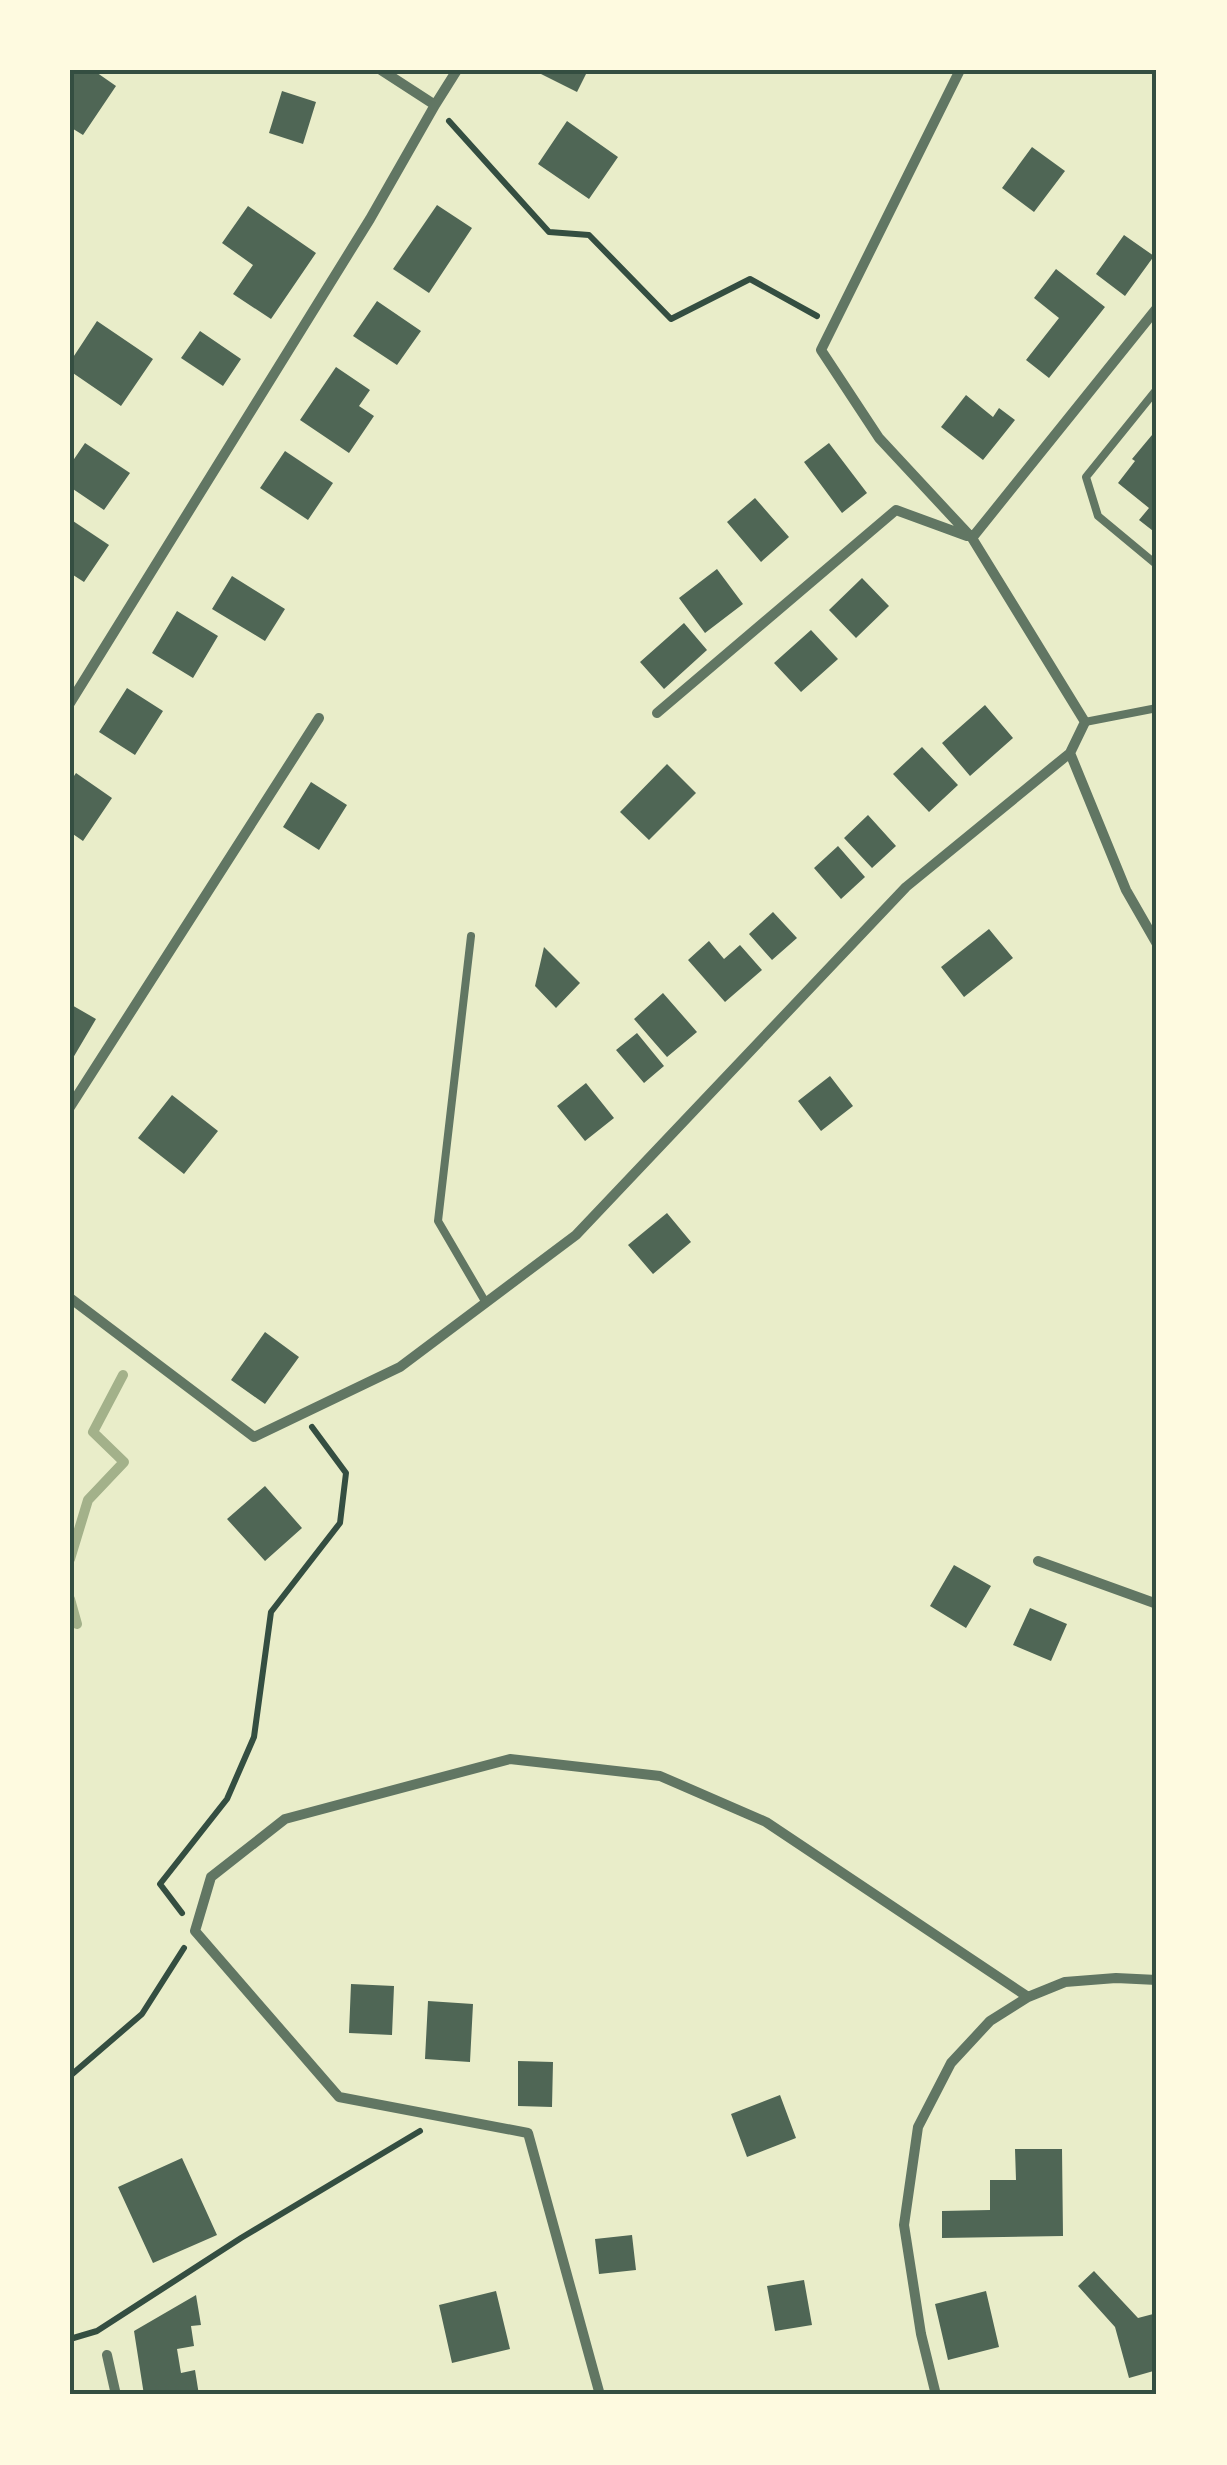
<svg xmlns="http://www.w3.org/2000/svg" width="1227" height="2465" viewBox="0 0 1227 2465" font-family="'PT Serif',serif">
<rect width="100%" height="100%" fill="#e9edc9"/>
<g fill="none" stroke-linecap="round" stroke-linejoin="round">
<path stroke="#a3b18a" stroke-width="10" d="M 70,1559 L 88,1500 L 124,1462 L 93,1432 L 123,1375
M 70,1599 L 77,1624 L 70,1621"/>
</g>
<path fill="#4f6655" d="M 70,70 L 93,70 L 116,86 L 83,135 L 70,127 Z
M 533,70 L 588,70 L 577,92 Z
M 282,91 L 316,102 L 303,144 L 269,133 Z
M 567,121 L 618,157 L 589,199 L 538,164 Z
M 1032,147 L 1065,171 L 1034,212 L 1002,188 Z
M 437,205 L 472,228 L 429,293 L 393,269 Z
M 248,206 L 316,253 L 271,319 L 233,294 L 253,265 L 222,243 Z
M 1124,235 L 1154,256 L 1125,296 L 1096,274 Z
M 1056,269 L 1105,307 L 1049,378 L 1026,360 L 1059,318 L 1034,298 Z
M 377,301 L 421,331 L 397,365 L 353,336 Z
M 97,321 L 153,359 L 121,406 L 70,371 L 70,362 Z
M 200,331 L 241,359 L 223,386 L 181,358 Z
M 336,367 L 370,390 L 359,406 L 374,416 L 349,453 L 300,420 Z
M 966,395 L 993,417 L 999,408 L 1015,420 L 983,460 L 941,427 Z
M 1157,429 L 1157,534 L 1139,520 L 1149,508 L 1118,483 L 1135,461 L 1132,459 Z
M 85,443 L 130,473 L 104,510 L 70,487 L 70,465 Z
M 829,443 L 867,493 L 842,513 L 804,462 Z
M 285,451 L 333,483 L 308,520 L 260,488 Z
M 755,498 L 789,537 L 761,562 L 727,522 Z
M 70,519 L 109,545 L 84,582 L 70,573 Z
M 717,569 L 743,604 L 705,633 L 679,598 Z
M 232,576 L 285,609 L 265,641 L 212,609 Z
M 862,578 L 889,606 L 856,638 L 829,610 Z
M 177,611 L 218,636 L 193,678 L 152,653 Z
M 684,623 L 707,650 L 664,689 L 640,662 Z
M 811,630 L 838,659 L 801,692 L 774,663 Z
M 127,688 L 163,711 L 135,755 L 99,732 Z
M 985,705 L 1013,738 L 970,776 L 942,743 Z
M 922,747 L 958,785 L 929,812 L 893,774 Z
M 667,764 L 696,793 L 649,840 L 620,812 Z
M 76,773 L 112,798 L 83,841 L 70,832 L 70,782 Z
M 311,782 L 347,805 L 319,850 L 283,827 Z
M 868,815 L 896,846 L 872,868 L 844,838 Z
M 838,846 L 865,877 L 841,899 L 814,868 Z
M 773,912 L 797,938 L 772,960 L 749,934 Z
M 989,929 L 1013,958 L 964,997 L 941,967 Z
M 709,941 L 724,959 L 740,945 L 762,970 L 725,1002 L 688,960 Z
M 544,947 L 580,983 L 556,1008 L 535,986 Z
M 663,993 L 697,1032 L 667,1057 L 634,1019 Z
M 70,1004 L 96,1019 L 70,1063 Z
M 637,1033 L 664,1066 L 644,1083 L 616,1050 Z
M 830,1076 L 853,1106 L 821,1131 L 798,1101 Z
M 586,1083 L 614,1118 L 585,1141 L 557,1106 Z
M 172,1095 L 218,1131 L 184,1174 L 138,1138 Z
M 667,1213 L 691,1242 L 653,1274 L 628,1245 Z
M 265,1332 L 299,1357 L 265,1404 L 231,1380 Z
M 265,1486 L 302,1528 L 265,1561 L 227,1519 Z
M 954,1565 L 991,1586 L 966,1628 L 930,1606 Z
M 1030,1608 L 1067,1624 L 1051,1661 L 1013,1645 Z
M 351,1984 L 394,1986 L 392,2035 L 349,2033 Z
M 428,2001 L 473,2004 L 470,2062 L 425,2059 Z
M 518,2061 L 553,2062 L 552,2107 L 518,2106 Z
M 780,2095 L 796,2138 L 747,2157 L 731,2114 Z
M 1015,2149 L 1062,2149 L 1063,2236 L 942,2238 L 942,2211 L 990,2210 L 990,2180 L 1016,2180 Z
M 182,2158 L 217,2235 L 153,2263 L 118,2187 Z
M 632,2235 L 636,2270 L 599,2274 L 595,2239 Z
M 1094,2271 L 1138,2318 L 1157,2313 L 1157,2370 L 1129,2378 L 1115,2327 L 1078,2286 Z
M 804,2280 L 812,2325 L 775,2331 L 767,2286 Z
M 496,2291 L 510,2349 L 452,2363 L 439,2305 Z
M 986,2291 L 999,2347 L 948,2360 L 935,2304 Z
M 196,2295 L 201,2325 L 191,2326 L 194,2346 L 177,2349 L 181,2373 L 195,2370 L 199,2395 L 144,2395 L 134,2331 Z"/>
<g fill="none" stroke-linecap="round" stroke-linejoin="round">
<path stroke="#344e41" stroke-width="6" d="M 449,121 L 549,232 L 589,235 L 671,319 L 750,279 L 817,316
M 182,1913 L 160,1884 L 227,1799 L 254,1737 L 271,1612 L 340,1523 L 346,1473 L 312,1427
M 70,2076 L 142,2014 L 184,1948
M 97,2331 L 241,2238 L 420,2131
M 70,2339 L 97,2331"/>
<path stroke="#617663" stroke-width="8" d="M 1157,389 L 1086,477 L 1098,516 L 1157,565
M 1085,722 L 1157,708
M 471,936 L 438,1221 L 486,1303"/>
<path stroke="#617663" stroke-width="10" d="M 381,70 L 435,105
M 972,538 L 1157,308
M 70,703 L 370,219 L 435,105 L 457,70
M 657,713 L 896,510 L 967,536
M 1070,753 L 1126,890 L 1157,944
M 70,1107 L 319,718
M 70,1298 L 254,1437 L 400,1367 L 576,1235 L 906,887 L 1070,753 L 1085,722 L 972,538 L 879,438 L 821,350 L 960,70
M 1038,1561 L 1157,1604
M 107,2355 L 116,2395
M 600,2395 L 528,2133 L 339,2097 L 195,1931 L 211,1877 L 285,1819 L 510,1759 L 660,1776 L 766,1822 L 1028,1997
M 936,2395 L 921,2334 L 904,2225 L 918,2127 L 951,2063 L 990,2021 L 1028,1997 L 1065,1982 L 1116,1978 L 1157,1980"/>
</g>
<rect width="1227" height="2465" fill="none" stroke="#fefae0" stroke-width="145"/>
<rect x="72" y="72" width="1082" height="2320" fill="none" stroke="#344e41" stroke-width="4"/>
</svg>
